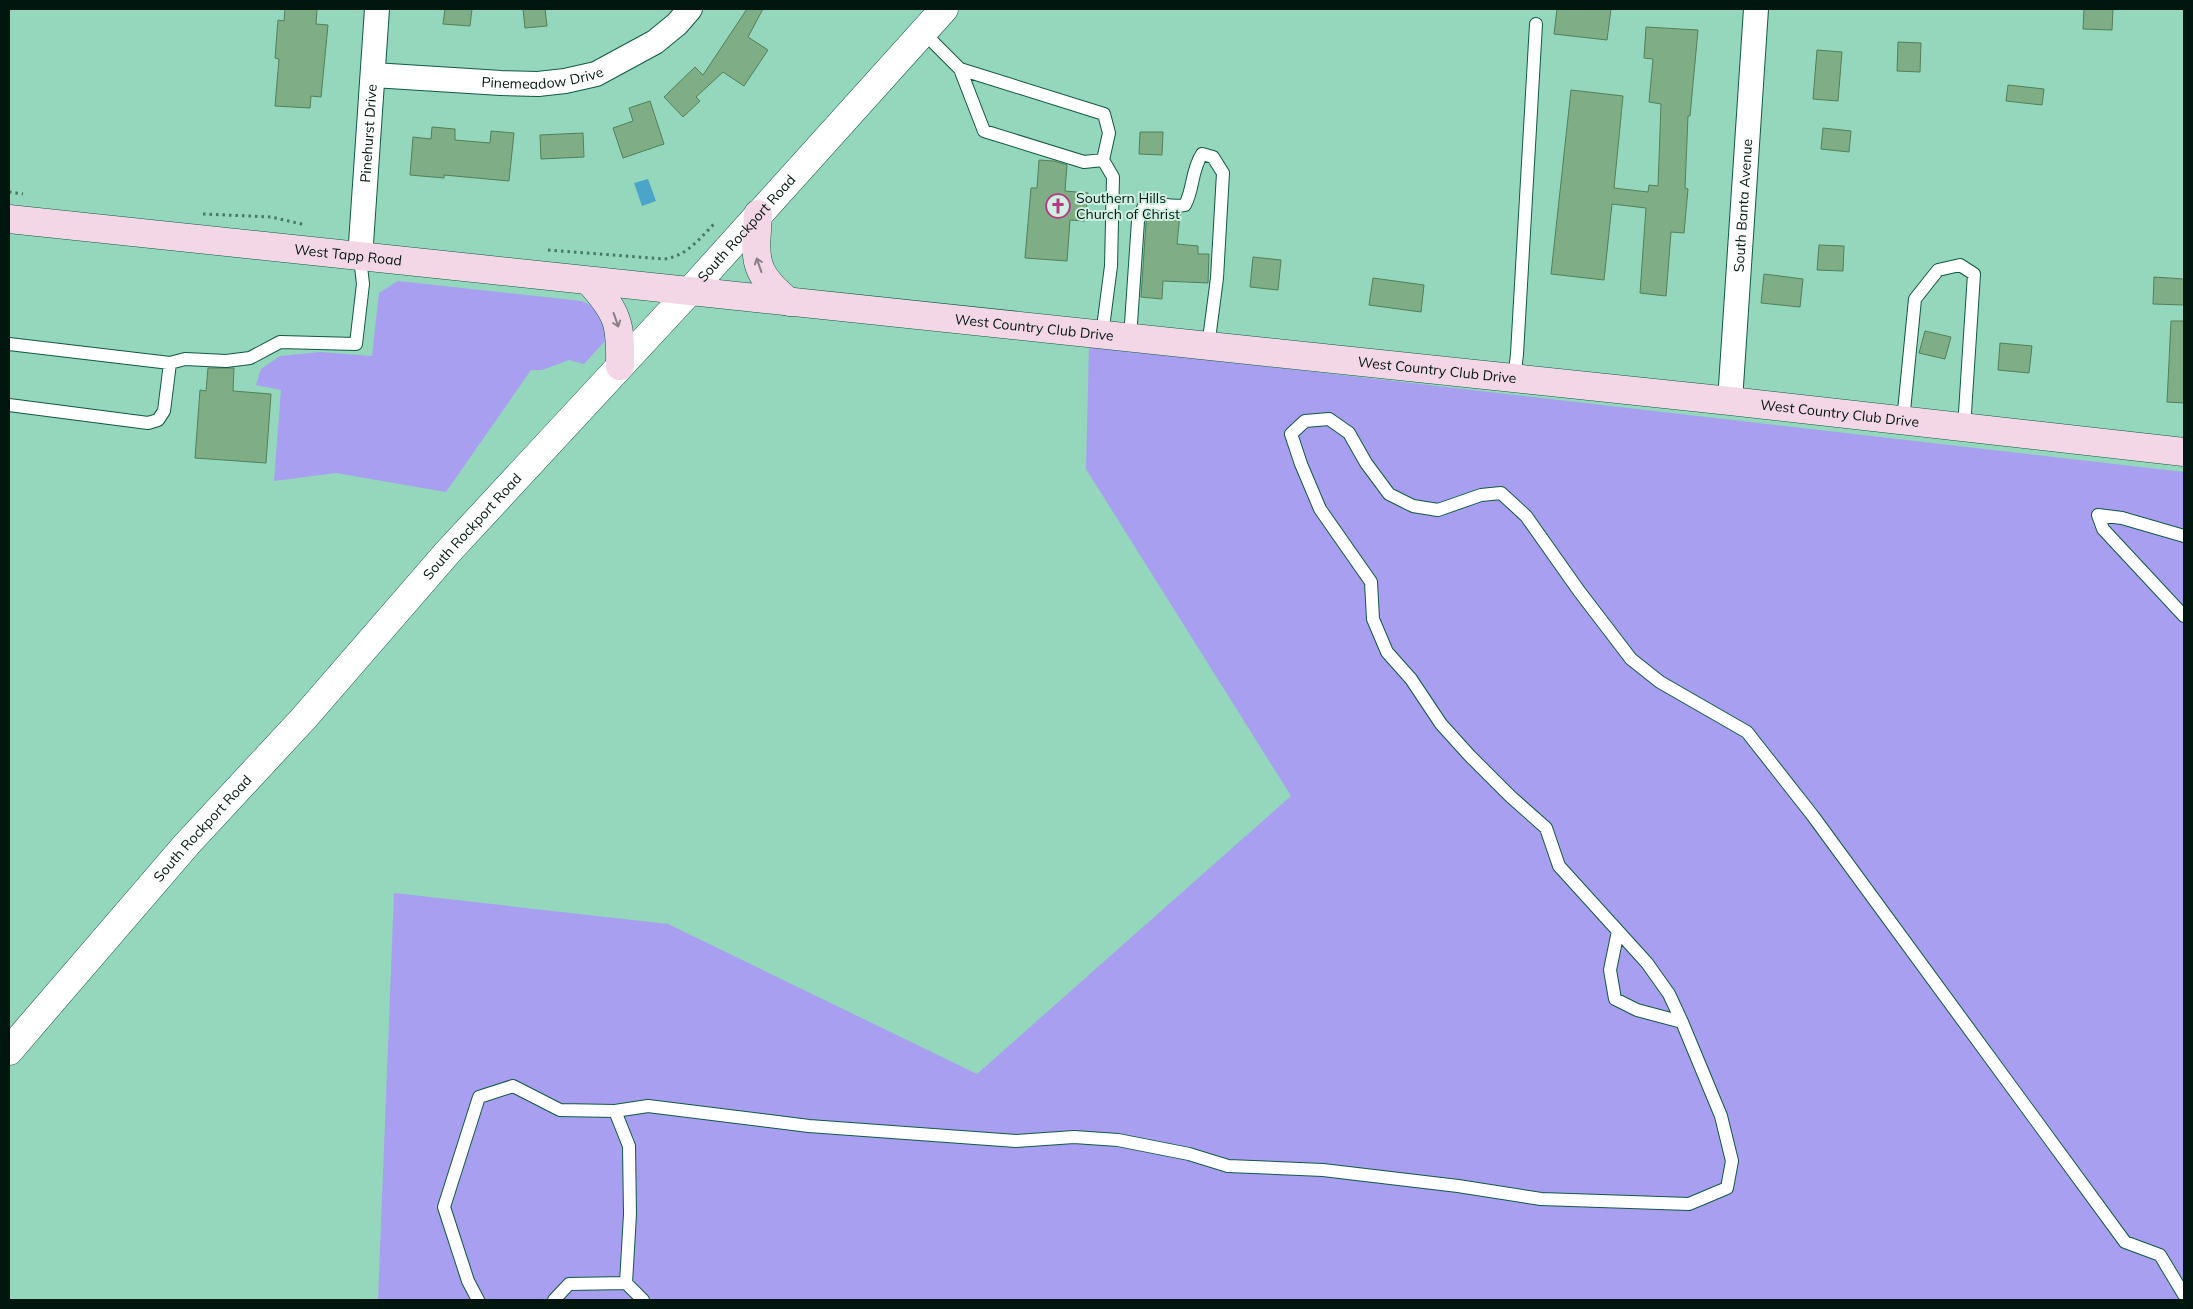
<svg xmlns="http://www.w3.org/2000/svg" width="2193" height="1309" viewBox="0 0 2193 1309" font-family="Mulish,sans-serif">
<rect width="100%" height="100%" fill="#94d7bd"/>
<path fill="#a89ff1" d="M 398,281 L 582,301 L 598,309 L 607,339 L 584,364 L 569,360 L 542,370 L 531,370 L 446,492 L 336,473 L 274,481 L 281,390 L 256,385 L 261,369 L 280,356 L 320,352 L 372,356 L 379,293 Z
M 1089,346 L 2184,472 L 2184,1300 L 378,1300 L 394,893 L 668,924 L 977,1074 L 1291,796 L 1086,469 Z"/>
<path fill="#4ba4c9" d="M 648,179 L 656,201 L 642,206 L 634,183 Z"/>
<path fill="#7fae86" stroke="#517f58" d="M 285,9 L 317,9 L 316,24 L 328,25 L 321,97 L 311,96 L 310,108 L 275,106 L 279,59 L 275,58 L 278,20 L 284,21 Z
M 445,9 L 472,9 L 470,26 L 443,24 Z
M 523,9 L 545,9 L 547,26 L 525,28 Z
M 747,9 L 763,9 L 748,37 L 768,50 L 744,86 L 723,72 L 696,97 L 700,101 L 683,117 L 664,97 L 695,67 L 703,75 Z
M 1557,9 L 1611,9 L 1607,40 L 1554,34 Z
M 2084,9 L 2113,9 L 2112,30 L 2083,29 Z
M 1646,27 L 1698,30 L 1690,116 L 1688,116 L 1685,188 L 1688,189 L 1684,233 L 1671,232 L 1666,296 L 1640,293 L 1646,208 L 1612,204 L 1604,280 L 1551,274 L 1571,90 L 1623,96 L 1614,188 L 1648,192 L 1649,185 L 1658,186 L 1661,104 L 1649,102 L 1653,59 L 1644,58 Z
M 1898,42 L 1921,43 L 1920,72 L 1897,71 Z
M 1817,50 L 1842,52 L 1838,101 L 1813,99 Z
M 2008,85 L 2044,89 L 2042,105 L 2006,101 Z
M 650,101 L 664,144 L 623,158 L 613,128 L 633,121 L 629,108 Z
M 432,127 L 455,129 L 455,140 L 490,143 L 491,131 L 514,133 L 509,181 L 444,175 L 444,178 L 410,175 L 413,137 L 431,139 Z
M 1823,128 L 1851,131 L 1849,152 L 1821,149 Z
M 1140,132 L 1163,132 L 1162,155 L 1139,154 Z
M 583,133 L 584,157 L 541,159 L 540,135 Z
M 1039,160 L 1054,161 L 1067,165 L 1065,191 L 1088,193 L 1085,221 L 1070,220 L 1067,261 L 1025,258 L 1031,188 L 1037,188 Z
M 1150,212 L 1180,214 L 1177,244 L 1198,246 L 1198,254 L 1209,254 L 1208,283 L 1163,281 L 1162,299 L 1141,297 L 1146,223 Z
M 1819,245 L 1844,246 L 1843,271 L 1817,270 Z
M 1253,257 L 1281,260 L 1278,290 L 1250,287 Z
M 1764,274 L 1803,279 L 1800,307 L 1761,303 Z
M 2154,277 L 2184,279 L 2184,305 L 2153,304 Z
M 1373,278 L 1424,285 L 1421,312 L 1369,305 Z
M 2171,321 L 2184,321 L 2184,403 L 2167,402 Z
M 1925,331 L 1951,337 L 1945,359 L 1919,353 Z
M 2000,343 L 2032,346 L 2029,373 L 1998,370 Z
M 208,368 L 234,368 L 233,391 L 271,394 L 266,463 L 195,458 L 200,390 L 206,391 Z"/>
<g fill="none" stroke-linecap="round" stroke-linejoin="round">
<g stroke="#105944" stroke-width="14">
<path id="service" d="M 923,32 L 960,69 L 1104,114 L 1109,133 L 1103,160 L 1084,162 L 984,131 L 960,69
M 1102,335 L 1111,266 L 1113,177 L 1103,160
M 1130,338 L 1138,221 L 1145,203 C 1159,202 1171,208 1185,205 C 1194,188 1191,171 1202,154 L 1213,157 L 1223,173 L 1217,278 L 1208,347
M 9,344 L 170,363 L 185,359 L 226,361 L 250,358 L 280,342 L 356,344 L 363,284 L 360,258
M 1514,379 L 1517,354 L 1536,24
M 9,405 L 148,423 L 158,420 L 164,411 L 170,363
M 1903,421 L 1915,299 L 1938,270 L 1960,265 L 1974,274 L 1964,428
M 2184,536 L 2122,518 L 2098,515 L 2103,529 L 2184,616
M 1618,931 L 1610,970 L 1615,999 L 1637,1010 L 1682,1022
M 615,1111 L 629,1146 L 630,1214 L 626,1283
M 478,1300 L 468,1281 L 444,1207 L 479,1097 L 513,1086 L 560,1110 L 615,1111 L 648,1106 L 809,1126 L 1016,1141 L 1074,1137 L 1118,1140 L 1189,1154 L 1228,1166 L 1323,1170 L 1458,1186 L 1541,1199 L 1689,1204 L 1727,1188 L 1732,1161 L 1721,1116 L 1682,1022 L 1669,994 L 1647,963 L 1559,866 L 1546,828 L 1510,796 L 1469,755 L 1441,724 L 1411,679 L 1387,652 L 1373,619 L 1371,582 L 1320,509 L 1301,464 L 1291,434 L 1305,421 L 1329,419 L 1349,433 L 1366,463 L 1389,494 L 1413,506 L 1438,510 L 1481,495 L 1501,493 L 1526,516 L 1579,591 L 1631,659 L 1660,682 L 1747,732 L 1813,816 L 2125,1242 L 2160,1255 L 2184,1295
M 554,1300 L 569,1284 L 626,1283 L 643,1300"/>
</g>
<g stroke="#105944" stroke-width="26">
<g id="minor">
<path id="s1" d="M 373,75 L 501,83 L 538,84 L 565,81 L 596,74 L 655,42 L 677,24 L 690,9"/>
<path id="s2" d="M 360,258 L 377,9"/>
<path id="s3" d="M 1730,401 L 1756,9"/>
</g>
</g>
<g stroke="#105944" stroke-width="29">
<g id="tertiary">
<path id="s4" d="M 9,1051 L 187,844 L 304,718 L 447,553 L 689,292 L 944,9"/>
</g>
</g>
<g stroke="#105944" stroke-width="29">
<g id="secondary">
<path d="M 758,214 C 755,260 752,272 789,302"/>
<path id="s5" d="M 9,219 L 1730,401 L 2184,452"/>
<path d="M 589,281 C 618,313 621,323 620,366"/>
</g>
</g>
<path stroke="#497665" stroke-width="3" stroke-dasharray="2.5 4" stroke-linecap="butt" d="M 9,192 L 23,194
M 203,214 L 271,217 L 306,225
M 548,250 L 664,259 C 687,256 699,239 715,223"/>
<use href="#service" stroke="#fff" stroke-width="12"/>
<use href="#minor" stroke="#fff" stroke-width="24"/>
<use href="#tertiary" stroke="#fff" stroke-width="28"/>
<use href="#secondary" stroke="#f4d7e7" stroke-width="28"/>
</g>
<defs><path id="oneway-shaft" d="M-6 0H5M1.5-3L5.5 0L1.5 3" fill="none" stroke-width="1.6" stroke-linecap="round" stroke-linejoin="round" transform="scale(1.25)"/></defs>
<g stroke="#868085">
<use href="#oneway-shaft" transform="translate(759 265) rotate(-109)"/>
<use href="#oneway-shaft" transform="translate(616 320) rotate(71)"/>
</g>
<defs>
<g id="church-ring" transform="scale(1.25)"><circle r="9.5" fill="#cfefe2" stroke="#b83883" stroke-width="1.5"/><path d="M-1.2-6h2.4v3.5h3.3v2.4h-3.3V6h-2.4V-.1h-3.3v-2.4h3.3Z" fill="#b83883"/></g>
</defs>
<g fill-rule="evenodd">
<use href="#church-ring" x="1058" y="206"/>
</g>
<g text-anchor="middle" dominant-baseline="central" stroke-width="4" stroke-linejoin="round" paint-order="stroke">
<g font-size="14" fill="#00160e" stroke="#cfefe2">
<text stroke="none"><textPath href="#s1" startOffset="170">Pinemeadow Drive</textPath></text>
<text stroke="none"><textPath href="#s2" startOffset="125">Pinehurst Drive</textPath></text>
<text stroke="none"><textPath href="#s3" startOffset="196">South Banta Avenue</textPath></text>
<text stroke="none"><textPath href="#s4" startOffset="1105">South Rockport Road</textPath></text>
<text stroke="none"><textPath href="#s5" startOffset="341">West Tapp Road</textPath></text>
<text stroke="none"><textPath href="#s5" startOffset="1031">West Country Club Drive</textPath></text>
<text stroke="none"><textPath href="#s5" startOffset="1436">West Country Club Drive</textPath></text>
<text stroke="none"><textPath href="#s5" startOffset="1841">West Country Club Drive</textPath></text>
<text stroke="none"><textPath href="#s4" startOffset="700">South Rockport Road</textPath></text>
<text stroke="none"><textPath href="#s4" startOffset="295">South Rockport Road</textPath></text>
</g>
<g font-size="14" fill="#00160e" stroke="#cfefe2" text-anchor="start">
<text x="1076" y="198">Southern Hills<tspan x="1076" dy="16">Church of Christ</tspan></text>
</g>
</g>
<rect width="2193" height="1309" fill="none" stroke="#00160e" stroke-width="20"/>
</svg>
